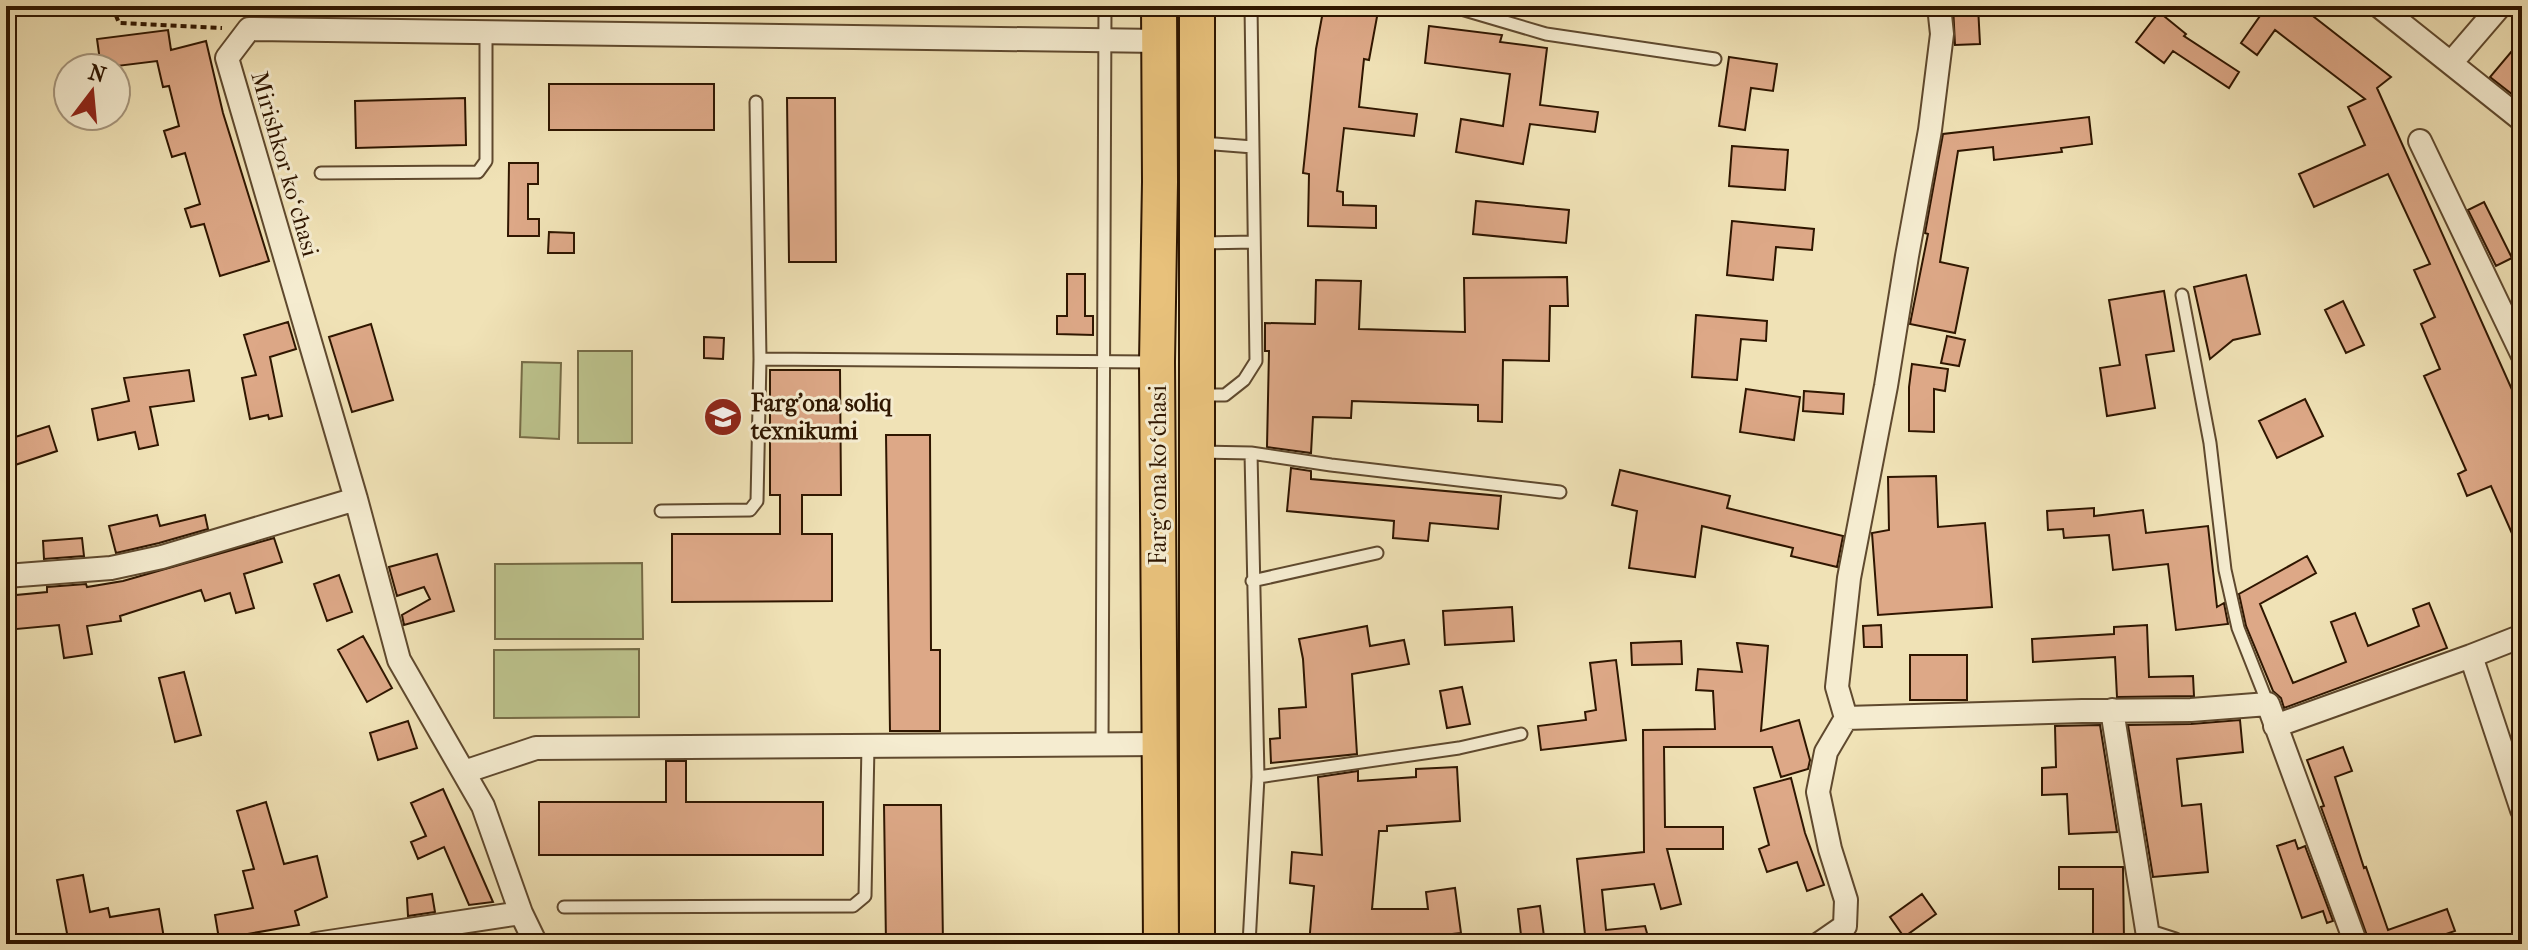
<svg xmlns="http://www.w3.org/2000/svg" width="2528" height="950" viewBox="0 0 2528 950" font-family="'IM FELL French Canon',serif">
<rect width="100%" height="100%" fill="#f0e2b6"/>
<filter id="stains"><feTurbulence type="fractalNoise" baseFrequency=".0025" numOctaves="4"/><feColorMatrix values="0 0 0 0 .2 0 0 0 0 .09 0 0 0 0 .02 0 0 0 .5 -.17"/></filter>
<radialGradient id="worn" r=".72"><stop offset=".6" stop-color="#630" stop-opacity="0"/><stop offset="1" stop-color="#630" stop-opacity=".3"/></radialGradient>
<path fill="#bcc28c" stroke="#766c46" stroke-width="2" d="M 578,351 L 632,351 L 632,443 L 578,443 Z
M 522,362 L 561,363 L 559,439 L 520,437 Z
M 642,563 L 643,639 L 495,639 L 495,564 Z
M 639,649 L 639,717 L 494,718 L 494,650 Z"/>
<path fill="#dda887" stroke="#2f1600" stroke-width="2" d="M 1324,6 L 1379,6 L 1369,60 L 1364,59 L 1359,107 L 1417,114 L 1414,136 L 1344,128 L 1337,191 L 1343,192 L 1343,205 L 1376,206 L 1376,228 L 1308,226 L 1309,174 L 1303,173 L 1316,49 Z
M 1953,6 L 1978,6 L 1980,44 L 1955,45 Z
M 2267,6 L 2300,6 L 2391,77 L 2377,88 L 2522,412 L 2522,556 L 2491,486 L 2467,496 L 2458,474 L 2466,470 L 2424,376 L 2440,369 L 2421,324 L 2435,317 L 2414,270 L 2430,264 L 2388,174 L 2314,207 L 2299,174 L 2365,145 L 2348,107 L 2365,99 L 2275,30 L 2257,55 L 2241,43 Z
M 2159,12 L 2186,34 L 2184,36 L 2239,72 L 2229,88 L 2173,51 L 2164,63 L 2136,42 Z
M 1429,26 L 1502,35 L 1500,42 L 1547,48 L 1540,105 L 1598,112 L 1595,132 L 1530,124 L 1523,164 L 1456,152 L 1461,119 L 1503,126 L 1510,74 L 1425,63 Z
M 168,30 L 171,50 L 206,41 L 223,113 L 269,261 L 220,276 L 204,224 L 191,227 L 185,209 L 200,204 L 185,153 L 172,157 L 164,131 L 179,126 L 169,86 L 163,87 L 157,61 L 101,68 L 97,39 Z
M 2522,39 L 2522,102 L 2490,77 Z
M 1729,57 L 1777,64 L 1773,91 L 1751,88 L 1745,130 L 1719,126 Z
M 549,84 L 714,84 L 714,130 L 549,130 Z
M 465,98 L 466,145 L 356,148 L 355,101 Z
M 787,98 L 835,98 L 836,262 L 789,262 Z
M 2089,117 L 2092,144 L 2061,148 L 2062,152 L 1994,160 L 1993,147 L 1958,151 L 1940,262 L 1968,268 L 1955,333 L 1910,324 L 1928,234 L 1925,233 L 1943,134 Z
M 1732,146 L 1788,150 L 1785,190 L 1729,186 Z
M 509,163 L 538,163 L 538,184 L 528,184 L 528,219 L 539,219 L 539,236 L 508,236 Z
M 1476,201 L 1569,210 L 1566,243 L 1473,234 Z
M 2484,202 L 2512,258 L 2496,266 L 2468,210 Z
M 1732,221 L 1814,229 L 1812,250 L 1776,247 L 1773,280 L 1727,275 Z
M 549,232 L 574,233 L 574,253 L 548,253 Z
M 1067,274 L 1085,274 L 1085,316 L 1093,316 L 1093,335 L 1057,334 L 1057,316 L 1067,316 Z
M 2246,275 L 2260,334 L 2233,340 L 2210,359 L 2194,287 Z
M 1567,277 L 1568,306 L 1550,306 L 1549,361 L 1503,360 L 1502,422 L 1478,421 L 1478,405 L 1352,401 L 1351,418 L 1313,417 L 1311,453 L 1267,447 L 1269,351 L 1265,351 L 1265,323 L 1315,324 L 1316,280 L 1361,281 L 1359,329 L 1465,332 L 1464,278 Z
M 2164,291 L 2174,351 L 2146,355 L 2155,408 L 2107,416 L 2100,368 L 2120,365 L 2109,300 Z
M 2343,301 L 2364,345 L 2346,353 L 2325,310 Z
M 1696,315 L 1767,321 L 1766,341 L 1741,339 L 1737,380 L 1692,377 Z
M 288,322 L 296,349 L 270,357 L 282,416 L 269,419 L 268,415 L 250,419 L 242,378 L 256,375 L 244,335 Z
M 371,324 L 393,400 L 352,412 L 329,337 Z
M 1947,336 L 1965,340 L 1959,366 L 1941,363 Z
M 704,337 L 724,338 L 723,359 L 704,358 Z
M 1912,364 L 1948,369 L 1945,391 L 1934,389 L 1934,432 L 1909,431 L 1909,387 Z
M 189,370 L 194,401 L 150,407 L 158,445 L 139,449 L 135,432 L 98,440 L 92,409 L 129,401 L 124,378 Z
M 770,370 L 840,370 L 841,495 L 802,495 L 802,534 L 832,534 L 832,601 L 672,602 L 672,534 L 780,534 L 780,495 L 770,495 Z
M 1746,389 L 1800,397 L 1794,440 L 1740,432 Z
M 1804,391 L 1844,394 L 1843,414 L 1803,411 Z
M 2305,399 L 2323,436 L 2277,458 L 2259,421 Z
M 49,426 L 57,451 L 6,468 L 6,440 Z
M 886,435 L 930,435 L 931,650 L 940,650 L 940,731 L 890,731 Z
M 1291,468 L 1311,471 L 1311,479 L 1501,496 L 1498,529 L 1430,523 L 1428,541 L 1393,538 L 1394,521 L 1287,511 Z
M 1620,470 L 1730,496 L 1727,508 L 1843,536 L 1837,567 L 1791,556 L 1793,548 L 1702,526 L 1695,577 L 1629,568 L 1637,511 L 1612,505 Z
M 1936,476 L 1938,527 L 1985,523 L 1992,607 L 1878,615 L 1872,533 L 1889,530 L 1888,477 Z
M 2094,508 L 2094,516 L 2143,510 L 2146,533 L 2208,526 L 2217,607 L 2224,603 L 2228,624 L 2176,630 L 2168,564 L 2113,570 L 2109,535 L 2064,538 L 2063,529 L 2048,530 L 2047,511 Z
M 157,515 L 160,526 L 205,515 L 208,529 L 159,543 L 116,553 L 109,526 Z
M 82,538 L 84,556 L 44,559 L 43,541 Z
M 274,538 L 282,562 L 244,574 L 254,608 L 236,613 L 230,593 L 205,601 L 201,590 L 120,616 L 121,621 L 87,626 L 92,654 L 64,658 L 59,625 L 6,630 L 6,596 L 47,592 L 47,587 L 86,584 L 87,587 L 123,581 Z
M 437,554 L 454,611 L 404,625 L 402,615 L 430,599 L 424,587 L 397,596 L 389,567 Z
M 2307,556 L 2316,573 L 2260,604 L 2293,683 L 2346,662 L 2331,622 L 2355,613 L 2368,646 L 2419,626 L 2413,609 L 2429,603 L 2447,648 L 2284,708 L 2281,698 L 2273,691 L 2246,626 L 2239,594 Z
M 339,575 L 352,612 L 327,621 L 314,584 Z
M 1512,607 L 1514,641 L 1445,645 L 1443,611 Z
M 1881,625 L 1882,647 L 1864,647 L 1863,626 Z
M 2147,625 L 2149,677 L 2193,676 L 2194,696 L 2117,697 L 2115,657 L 2033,662 L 2032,639 L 2114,634 L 2114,627 Z
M 1367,626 L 1370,646 L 1404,640 L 1409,664 L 1352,674 L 1357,754 L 1271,763 L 1270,739 L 1280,738 L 1279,709 L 1306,707 L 1303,659 L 1299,639 Z
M 363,636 L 392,688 L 367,702 L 338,650 Z
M 1681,641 L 1682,664 L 1632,665 L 1631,643 Z
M 1737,643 L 1768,646 L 1761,731 L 1799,720 L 1810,760 L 1808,769 L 1781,777 L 1772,747 L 1664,747 L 1665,827 L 1723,827 L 1723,849 L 1667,849 L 1681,904 L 1661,909 L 1654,884 L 1602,890 L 1606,930 L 1645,926 L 1650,944 L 1586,944 L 1577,859 L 1644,852 L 1643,730 L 1715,729 L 1713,691 L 1696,690 L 1698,669 L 1742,672 Z
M 1910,655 L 1967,655 L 1967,700 L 1910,700 Z
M 1616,660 L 1626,740 L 1541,750 L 1538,726 L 1586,720 L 1585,712 L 1596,710 L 1590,663 Z
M 184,672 L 201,735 L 175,742 L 159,678 Z
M 1462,687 L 1470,724 L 1447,728 L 1440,691 Z
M 2240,720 L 2243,752 L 2177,759 L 2182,806 L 2201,804 L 2208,872 L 2153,877 L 2128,725 L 2191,724 Z
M 408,721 L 417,748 L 378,760 L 370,733 Z
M 2100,725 L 2117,832 L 2069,834 L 2067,794 L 2042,795 L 2042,768 L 2056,767 L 2055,726 Z
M 2343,747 L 2352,771 L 2335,777 L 2364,868 L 2366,867 L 2388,930 L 2447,909 L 2455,931 L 2417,944 L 2370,944 L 2321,807 L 2324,806 L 2307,760 Z
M 666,761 L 686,761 L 686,802 L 823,802 L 823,855 L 539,855 L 539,802 L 666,802 Z
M 1457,767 L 1460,821 L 1387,826 L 1387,831 L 1379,831 L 1372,909 L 1428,909 L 1426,892 L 1455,888 L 1461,933 L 1400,940 L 1400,944 L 1309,944 L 1314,886 L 1290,883 L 1292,852 L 1322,855 L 1318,777 L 1358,771 L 1358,781 L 1416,777 L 1416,769 Z
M 1791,778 L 1805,833 L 1824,885 L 1807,891 L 1797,862 L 1767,872 L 1759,849 L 1769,845 L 1754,788 Z
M 443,789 L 458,822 L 493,902 L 469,905 L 444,847 L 418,859 L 411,842 L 426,836 L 411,803 Z
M 266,802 L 284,864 L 317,856 L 327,897 L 295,911 L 299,925 L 219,939 L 215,915 L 253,908 L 243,871 L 254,869 L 237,811 Z
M 884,805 L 941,805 L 943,944 L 886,944 Z
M 2295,840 L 2298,849 L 2305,846 L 2333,921 L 2327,923 L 2323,911 L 2302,918 L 2277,846 Z
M 2059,867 L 2123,867 L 2124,941 L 2093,940 L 2093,889 L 2059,889 Z
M 83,875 L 90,912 L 108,908 L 110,917 L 159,909 L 165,944 L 69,944 L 57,880 Z
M 432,894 L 435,912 L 408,916 L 407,898 Z
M 1922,894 L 1936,914 L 1904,937 L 1890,917 Z
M 1540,906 L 1545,944 L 1522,944 L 1518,909 Z"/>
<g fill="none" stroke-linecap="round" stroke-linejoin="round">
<g stroke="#5f492e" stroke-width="15">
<path id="lane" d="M 1451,6 L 1546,34 L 1715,59
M 1202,143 L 1253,147
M 321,173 L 478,172 L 486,161 L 486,32
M 1201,243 L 1254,242
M 2182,295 L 2210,443 L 2225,570 L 2238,628 L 2268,704
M 760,359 L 1152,362
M 1199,395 L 1225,395 L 1244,380 L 1256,361 L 1251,6
M 1200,452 L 1251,453
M 661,511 L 750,510 L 757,501 L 760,359 L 756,102
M 1252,581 L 1377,553
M 1102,745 L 1105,6
M 1258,777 L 1251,453 L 1331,465 L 1560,492
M 564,907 L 853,906 L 865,896 L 868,746
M 1249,944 L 1258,777 L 1459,748 L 1521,734"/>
</g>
<g stroke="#5f492e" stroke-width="26">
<path id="street" d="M 2379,6 L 2522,120
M 2451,63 L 2500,6
M 2420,141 L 2522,354
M 6,576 L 111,568 L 162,557 L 356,499
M 2471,656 L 2522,636
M 2112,710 L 2148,936 L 2173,944
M 1846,718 L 1837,687 L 1849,578 L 1886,386 L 1907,256 L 1930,130 L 1942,34 L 1939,6
M 2275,726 L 2471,656 L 2522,810
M 464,772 L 536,748 L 1160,744
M 316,944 L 521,913
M 536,944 L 521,913 L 483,806 L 399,660 L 356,499 L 227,58 L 249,29 L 1159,41
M 1819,944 L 1845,926 L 1846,900 L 1830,849 L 1818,792 L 1826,752 L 1846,718 L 2082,711 L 2191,710 L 2268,704 L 2356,944"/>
</g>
<g stroke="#2f1600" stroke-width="38">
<path id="primary" d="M 1159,6 L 1160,182 L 1157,362 L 1161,944
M 1197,944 L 1197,6"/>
</g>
<path stroke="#2f1600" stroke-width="4" stroke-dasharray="6 4" stroke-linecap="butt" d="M 112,6 L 119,23 L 222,28"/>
<use href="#lane" stroke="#f5ecd0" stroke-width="11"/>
<use href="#street" stroke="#f5ecd0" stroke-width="22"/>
<use href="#primary" stroke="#e8c17b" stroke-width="34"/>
</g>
<defs>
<g id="university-disc" transform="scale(2)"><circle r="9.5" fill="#8f2418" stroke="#f5ecd0"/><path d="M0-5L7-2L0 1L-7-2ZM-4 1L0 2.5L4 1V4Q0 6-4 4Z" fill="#fff"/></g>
</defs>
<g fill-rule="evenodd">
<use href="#university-disc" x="723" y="417"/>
</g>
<g text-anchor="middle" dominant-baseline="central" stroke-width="6" stroke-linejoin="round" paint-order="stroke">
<g font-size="24" fill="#2f1600" stroke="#f5ecd0">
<text transform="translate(285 164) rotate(74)">Mirishkor koʻchasi</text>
<text transform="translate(1158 475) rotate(-90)">Fargʻona koʻchasi</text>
</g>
<g font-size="24" font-weight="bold" fill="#2f1600" stroke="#f5ecd0" text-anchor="start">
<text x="751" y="403">Farg'ona soliq<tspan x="751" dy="28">texnikumi</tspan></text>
</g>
</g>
<rect width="2528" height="950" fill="none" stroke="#f0e2b6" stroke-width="32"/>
<rect x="8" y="8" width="2512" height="934" fill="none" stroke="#2f1600" stroke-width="4"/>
<rect x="16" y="16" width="2496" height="918" fill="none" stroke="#2f1600" stroke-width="2"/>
<g transform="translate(92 92) rotate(16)"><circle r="38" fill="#f5ecd0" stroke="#a6967d" stroke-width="2"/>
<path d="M0-6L14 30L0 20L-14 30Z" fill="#8f2418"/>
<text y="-12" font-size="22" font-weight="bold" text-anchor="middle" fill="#2f1600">N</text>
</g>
<rect width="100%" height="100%" filter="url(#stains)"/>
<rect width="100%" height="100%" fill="url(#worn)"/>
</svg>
